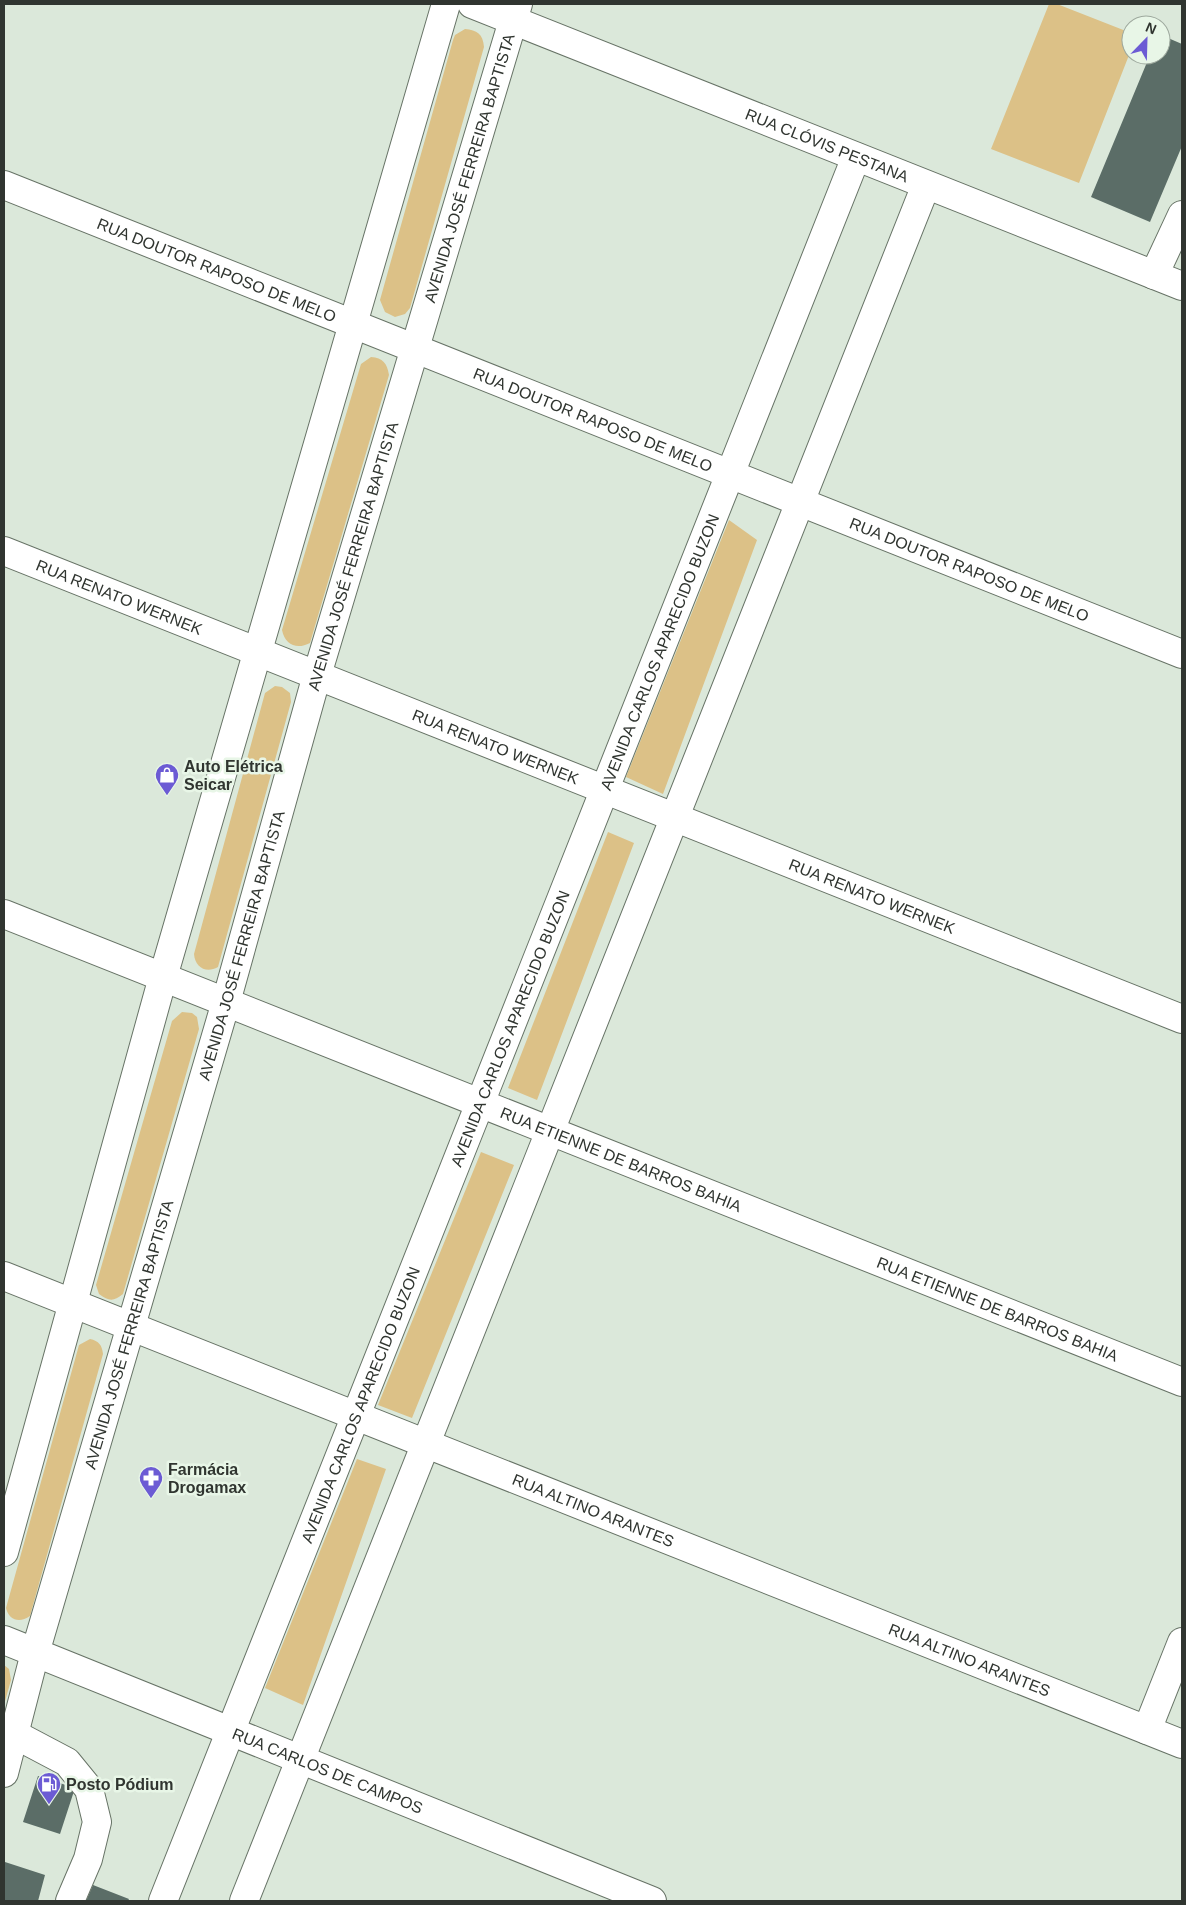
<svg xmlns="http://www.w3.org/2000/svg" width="1186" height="1905" viewBox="0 0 1186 1905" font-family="Arial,sans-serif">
<rect width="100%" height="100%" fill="#dbe8da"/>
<path fill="#dcc187" d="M 1049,4 L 1057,4 L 1131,33 L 1131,50 L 1079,183 L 991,149 Z
M 465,29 C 477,30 483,34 484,47 L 410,308 L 405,314 L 395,317 L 385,312 L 380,300 L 453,40 L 455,35 Z
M 371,357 C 383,358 387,363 389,375 L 310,643 C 297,650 285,645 282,630 L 361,364 Z
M 729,520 L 757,540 L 663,794 L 626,777 Z
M 275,686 L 282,687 L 290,693 L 291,702 L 218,967 C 206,974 195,967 194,954 L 265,693 Z
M 608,832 L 634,843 L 537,1100 L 508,1088 Z
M 182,1012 L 192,1013 L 197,1017 L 199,1029 L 123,1294 C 113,1302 109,1301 99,1294 L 96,1285 L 172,1021 Z
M 481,1152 L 514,1165 L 412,1418 L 378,1405 Z
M 90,1339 C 99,1341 102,1345 103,1354 L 30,1616 C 20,1623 9,1621 6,1608 L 79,1345 Z
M 357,1459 L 386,1469 L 303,1705 L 265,1688 Z
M 4,1665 L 9,1669 L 11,1680 L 4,1705 Z"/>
<path fill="#5b6d67" d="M 1161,35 L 1182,44 L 1182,146 L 1150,222 L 1091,197 L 1150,55 L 1161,55 Z
M 38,1776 L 75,1788 L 60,1834 L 23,1822 Z
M 5,1862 L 45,1875 L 38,1901 L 4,1901 Z
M 93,1885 L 129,1899 L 128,1901 L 86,1901 Z"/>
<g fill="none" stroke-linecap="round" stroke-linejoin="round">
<g stroke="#677366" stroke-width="30">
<g id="minor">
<path id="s1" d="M 472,4 L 1182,286"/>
<path id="s2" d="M 4,185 L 1182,654"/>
<path d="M 1154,275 L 1182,215"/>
<path id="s3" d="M 4,551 L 1182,1019"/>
<path id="s4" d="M 4,914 L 1182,1382"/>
<path id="s5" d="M 4,1276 L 1182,1744"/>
<path id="s6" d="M 4,1640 L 652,1901"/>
<path d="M 1147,1730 L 1182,1642"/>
<path d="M 14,1734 L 67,1762 L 89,1789 L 97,1822 L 88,1859 L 70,1901"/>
<path id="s7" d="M 163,1901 L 856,157"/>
<path d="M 244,1901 L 926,185"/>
</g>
</g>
<g stroke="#677366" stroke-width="30">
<g id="major">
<path d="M 4,1552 L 163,977 L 446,4"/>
<path id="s8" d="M 4,1773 L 35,1653 L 226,1002 L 317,675 L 518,4"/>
</g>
</g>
<use href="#minor" stroke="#fff" stroke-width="28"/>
<use href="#major" stroke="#fff" stroke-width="28"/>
</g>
<defs>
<g id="shop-pin" transform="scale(1.25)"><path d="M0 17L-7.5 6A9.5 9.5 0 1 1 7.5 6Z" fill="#6c5bd4" stroke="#e8f6e7"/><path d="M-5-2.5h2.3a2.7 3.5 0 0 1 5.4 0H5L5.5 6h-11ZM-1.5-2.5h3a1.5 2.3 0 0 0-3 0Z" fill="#fff"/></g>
<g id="pharmacy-pin" transform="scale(1.25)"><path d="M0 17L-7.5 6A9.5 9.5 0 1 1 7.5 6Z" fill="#6c5bd4" stroke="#e8f6e7"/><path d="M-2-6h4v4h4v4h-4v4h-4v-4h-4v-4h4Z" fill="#fff"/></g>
<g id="fuel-pin" transform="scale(1.25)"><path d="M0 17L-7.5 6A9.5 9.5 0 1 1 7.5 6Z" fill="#6c5bd4" stroke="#e8f6e7"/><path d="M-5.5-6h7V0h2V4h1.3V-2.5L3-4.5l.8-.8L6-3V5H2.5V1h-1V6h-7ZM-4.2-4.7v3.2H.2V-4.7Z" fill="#fff"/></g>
</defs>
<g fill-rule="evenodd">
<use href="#shop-pin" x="167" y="775"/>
<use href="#pharmacy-pin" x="151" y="1478"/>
<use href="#fuel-pin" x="49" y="1784"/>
</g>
<g text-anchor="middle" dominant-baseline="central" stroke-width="5" stroke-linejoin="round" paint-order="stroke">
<g font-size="16" fill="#303530" stroke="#e8f6e7">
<text stroke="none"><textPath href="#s1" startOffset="382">RUA CLÓVIS PESTANA</textPath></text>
<text stroke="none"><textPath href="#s8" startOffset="1671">AVENIDA JOSÉ FERREIRA BAPTISTA</textPath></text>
<text stroke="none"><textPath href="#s2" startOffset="229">RUA DOUTOR RAPOSO DE MELO</textPath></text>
<text stroke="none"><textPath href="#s2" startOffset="634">RUA DOUTOR RAPOSO DE MELO</textPath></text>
<text stroke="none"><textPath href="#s8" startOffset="1266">AVENIDA JOSÉ FERREIRA BAPTISTA</textPath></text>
<text stroke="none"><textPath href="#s2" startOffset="1039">RUA DOUTOR RAPOSO DE MELO</textPath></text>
<text stroke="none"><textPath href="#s3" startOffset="124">RUA RENATO WERNEK</textPath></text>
<text stroke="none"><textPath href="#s7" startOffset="1344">AVENIDA CARLOS APARECIDO BUZON</textPath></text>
<text stroke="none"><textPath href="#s3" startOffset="529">RUA RENATO WERNEK</textPath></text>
<text stroke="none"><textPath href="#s3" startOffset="934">RUA RENATO WERNEK</textPath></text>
<text stroke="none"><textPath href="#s8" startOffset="861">AVENIDA JOSÉ FERREIRA BAPTISTA</textPath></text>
<text stroke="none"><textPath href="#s7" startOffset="939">AVENIDA CARLOS APARECIDO BUZON</textPath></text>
<text stroke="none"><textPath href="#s4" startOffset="664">RUA ETIENNE DE BARROS BAHIA</textPath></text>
<text stroke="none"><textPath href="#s4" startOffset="1069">RUA ETIENNE DE BARROS BAHIA</textPath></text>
<text stroke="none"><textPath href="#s8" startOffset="456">AVENIDA JOSÉ FERREIRA BAPTISTA</textPath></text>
<text stroke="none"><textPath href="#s7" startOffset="534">AVENIDA CARLOS APARECIDO BUZON</textPath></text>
<text stroke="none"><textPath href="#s5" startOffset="634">RUA ALTINO ARANTES</textPath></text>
<text stroke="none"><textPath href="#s5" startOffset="1039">RUA ALTINO ARANTES</textPath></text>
<text stroke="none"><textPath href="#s6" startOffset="349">RUA CARLOS DE CAMPOS</textPath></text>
</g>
<g font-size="16" font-weight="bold" fill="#303530" stroke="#e8f6e7" text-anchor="start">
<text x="184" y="766">Auto Elétrica<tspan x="184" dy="18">Seicar</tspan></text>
<text x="168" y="1469">Farmácia<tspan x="168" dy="18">Drogamax</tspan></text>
<text x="66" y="1784">Posto Pódium</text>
</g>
</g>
<rect width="1186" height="1905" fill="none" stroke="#303530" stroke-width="10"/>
<g transform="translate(1146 40) rotate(23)"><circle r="24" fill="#e8f6e7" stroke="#9ea99e"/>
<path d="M0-4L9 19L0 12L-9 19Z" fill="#6c5bd4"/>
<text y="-8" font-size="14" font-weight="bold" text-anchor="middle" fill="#303530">N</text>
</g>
</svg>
